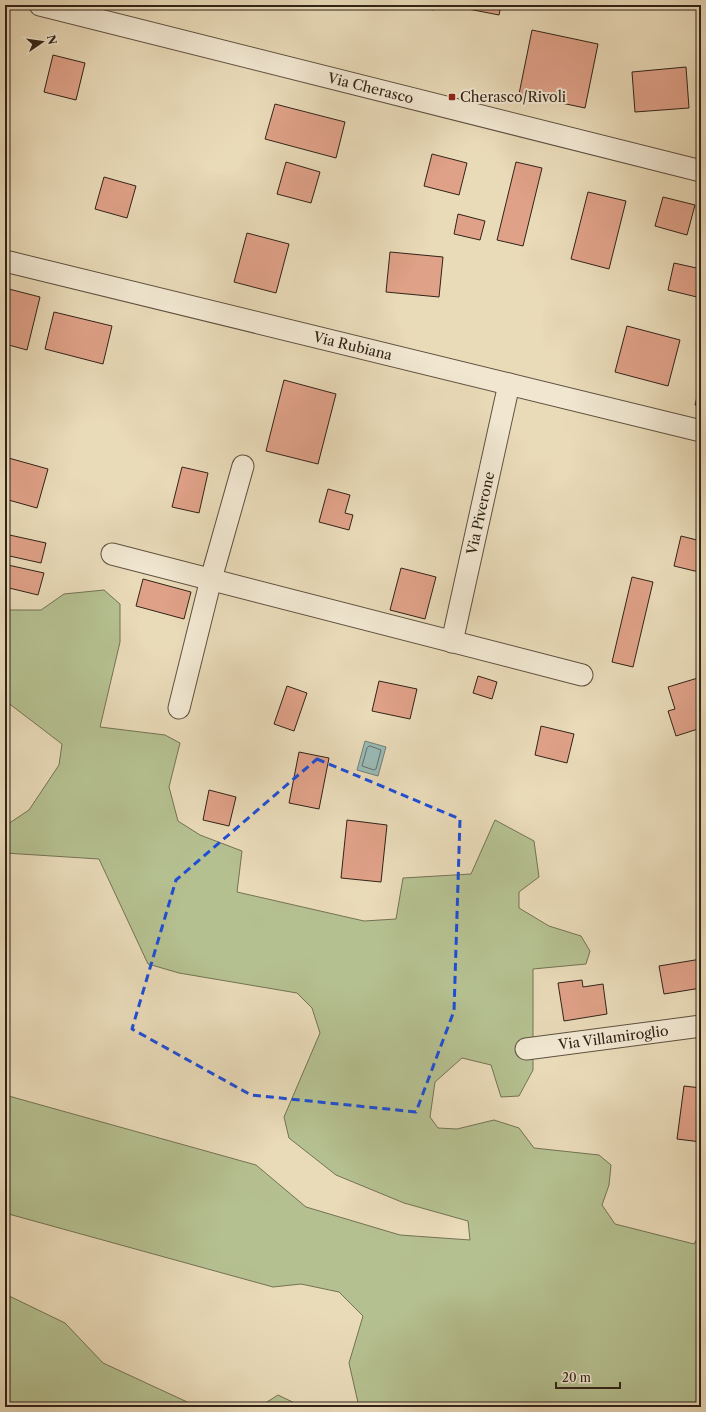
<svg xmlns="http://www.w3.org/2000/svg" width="706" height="1412" viewBox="0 0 706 1412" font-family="'Libre Caslon Text',serif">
<rect width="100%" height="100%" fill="#e9dab8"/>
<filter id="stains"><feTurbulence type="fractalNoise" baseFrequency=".005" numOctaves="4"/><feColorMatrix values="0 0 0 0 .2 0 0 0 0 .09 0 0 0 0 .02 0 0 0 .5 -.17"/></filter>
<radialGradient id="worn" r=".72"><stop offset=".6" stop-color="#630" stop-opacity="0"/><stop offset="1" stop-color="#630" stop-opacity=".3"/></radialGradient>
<path fill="#b5c090" stroke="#737254" d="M 104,590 L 120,604 L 120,642 L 100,727 L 165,735 L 180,743 L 169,787 L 178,821 L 200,835 L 242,851 L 237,892 L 364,921 L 396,919 L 403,878 L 471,874 L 495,820 L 534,841 L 539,877 L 519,892 L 519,908 L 549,926 L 581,936 L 590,951 L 586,964 L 533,969 L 533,1070 L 519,1096 L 501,1097 L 491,1065 L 462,1058 L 435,1082 L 430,1117 L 438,1128 L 457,1129 L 494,1120 L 519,1128 L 534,1148 L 599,1155 L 611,1165 L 609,1185 L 602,1205 L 615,1224 L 694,1244 L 701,1232 L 701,1407 L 359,1407 L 349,1363 L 363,1316 L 339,1292 L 301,1284 L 273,1287 L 5,1213 L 5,1095 L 256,1165 L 306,1207 L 400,1235 L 470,1240 L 468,1221 L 404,1203 L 336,1175 L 289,1138 L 284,1117 L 320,1033 L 312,1008 L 297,993 L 179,973 L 148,964 L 99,859 L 5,853 L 5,826 L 29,810 L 59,765 L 62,744 L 7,702 L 5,703 L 5,610 L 41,610 L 64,594 Z
M 5,1294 L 65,1323 L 103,1363 L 198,1407 L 5,1407 Z
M 278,1395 L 303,1407 L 259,1407 Z"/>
<path fill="#99bab5" stroke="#6f7e76" d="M 365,741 L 386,747 L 378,776 L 357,770 Z"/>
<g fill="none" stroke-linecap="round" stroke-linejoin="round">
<path stroke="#656e66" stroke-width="1" d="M 370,746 L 381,750 L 376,769 L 374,770 L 362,766 L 367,748 Z"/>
</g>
<path fill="#dfa188" stroke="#312317" d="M 412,5 L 435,5 L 434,10 Z
M 459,5 L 501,5 L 499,15 L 458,7 Z
M 532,30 L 598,44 L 585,108 L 519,94 Z
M 53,55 L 85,63 L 76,100 L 44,92 Z
M 686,67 L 689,108 L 635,112 L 632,72 Z
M 275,104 L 345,122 L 336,158 L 265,139 Z
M 432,154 L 467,163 L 459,195 L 424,186 Z
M 286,162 L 320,172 L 311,203 L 277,194 Z
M 516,162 L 542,168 L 523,246 L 497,240 Z
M 104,177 L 136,186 L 127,218 L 95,209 Z
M 588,192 L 626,201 L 609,269 L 571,259 Z
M 663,197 L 695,205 L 687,235 L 655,226 Z
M 458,214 L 485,221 L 480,240 L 454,234 Z
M 247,233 L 289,244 L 276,293 L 234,282 Z
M 390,252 L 443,257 L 439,297 L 386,292 Z
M 674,263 L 701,269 L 701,298 L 668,290 Z
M 5,288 L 40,297 L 27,350 L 5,344 Z
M 54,312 L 112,326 L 103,364 L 45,349 Z
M 627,326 L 680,340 L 668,386 L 615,372 Z
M 284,380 L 336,394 L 318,464 L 266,451 Z
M 701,380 L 701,406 L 695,405 Z
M 5,457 L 48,469 L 37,508 L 5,499 Z
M 182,467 L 208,473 L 199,513 L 172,507 Z
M 328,489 L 350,495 L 345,513 L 353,515 L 349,530 L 319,522 Z
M 5,534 L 46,543 L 41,563 L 5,555 Z
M 681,536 L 701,541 L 701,562 L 699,572 L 674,566 Z
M 8,565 L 44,573 L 38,595 L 5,587 L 5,578 Z
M 401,568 L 436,577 L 425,619 L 390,610 Z
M 632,577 L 653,582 L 633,667 L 612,662 Z
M 143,579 L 191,592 L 184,619 L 136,606 Z
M 478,676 L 497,682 L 492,699 L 473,693 Z
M 701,677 L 701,728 L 676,736 L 668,711 L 675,709 L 668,687 Z
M 379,681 L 417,689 L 410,719 L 372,711 Z
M 287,686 L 307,693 L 294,731 L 274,724 Z
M 541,726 L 574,734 L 567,763 L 535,755 Z
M 299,752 L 329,758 L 319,809 L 289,803 Z
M 209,790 L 236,797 L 229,826 L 203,820 Z
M 347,820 L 387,825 L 381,882 L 341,878 Z
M 701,959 L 701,988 L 664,994 L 659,966 Z
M 582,980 L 583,987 L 603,984 L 607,1014 L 564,1021 L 558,983 Z
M 684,1086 L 701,1088 L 701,1142 L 677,1139 Z"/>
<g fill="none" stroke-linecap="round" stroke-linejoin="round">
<g stroke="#5f513f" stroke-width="23">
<g id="minor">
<path id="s1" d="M 40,5 L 701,171"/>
<path id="s2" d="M 5,261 L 701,431"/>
<path d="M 112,554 L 582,675"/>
<path id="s3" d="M 452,642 L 509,384"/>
<path d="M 179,708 L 211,579 L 243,466"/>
<path id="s4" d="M 526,1049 L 701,1026"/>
</g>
</g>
<use href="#minor" stroke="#f1e7d1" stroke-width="21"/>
</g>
<path fill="none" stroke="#1d4ed8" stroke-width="3" stroke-dasharray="8 5" stroke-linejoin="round" d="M 317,759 L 460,819 L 454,1011 L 416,1112 L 251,1095 L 132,1029 L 176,880 Z"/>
<rect fill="#8f2418" stroke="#f1e7d1" stroke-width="1.5" x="448" y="93" width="8" height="8" rx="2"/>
<g text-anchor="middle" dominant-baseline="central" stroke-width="4" stroke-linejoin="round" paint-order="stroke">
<g font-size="14" fill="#312317" stroke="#f1e7d1">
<text stroke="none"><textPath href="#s1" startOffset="341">Via Cherasco</textPath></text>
<text stroke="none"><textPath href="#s2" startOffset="358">Via Rubiana</textPath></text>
<text stroke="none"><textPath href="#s3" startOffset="132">Via Piverone</textPath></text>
<text stroke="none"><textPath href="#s4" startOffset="88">Via Villamiroglio</textPath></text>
</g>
<g font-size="14" fill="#312317" stroke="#f1e7d1" text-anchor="start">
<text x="460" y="97">Cherasco/Rivoli</text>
</g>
</g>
<rect width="706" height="1412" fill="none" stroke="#e9dab8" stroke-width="20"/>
<rect x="6" y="6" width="694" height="1400" fill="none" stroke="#312317" stroke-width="2"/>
<rect x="10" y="10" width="686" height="1392" fill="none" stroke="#312317"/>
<g transform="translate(42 42) rotate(77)" stroke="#f1e7d1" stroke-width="3" paint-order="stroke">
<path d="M0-3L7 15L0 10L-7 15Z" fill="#312317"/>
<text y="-6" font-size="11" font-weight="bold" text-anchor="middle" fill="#312317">N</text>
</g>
<path d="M556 1382v6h64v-6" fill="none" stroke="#312317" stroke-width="2"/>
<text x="562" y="1382" font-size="12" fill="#312317" stroke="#f1e7d1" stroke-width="3" paint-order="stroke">20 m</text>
<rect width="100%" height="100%" filter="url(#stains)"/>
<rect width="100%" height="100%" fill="url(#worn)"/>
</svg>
